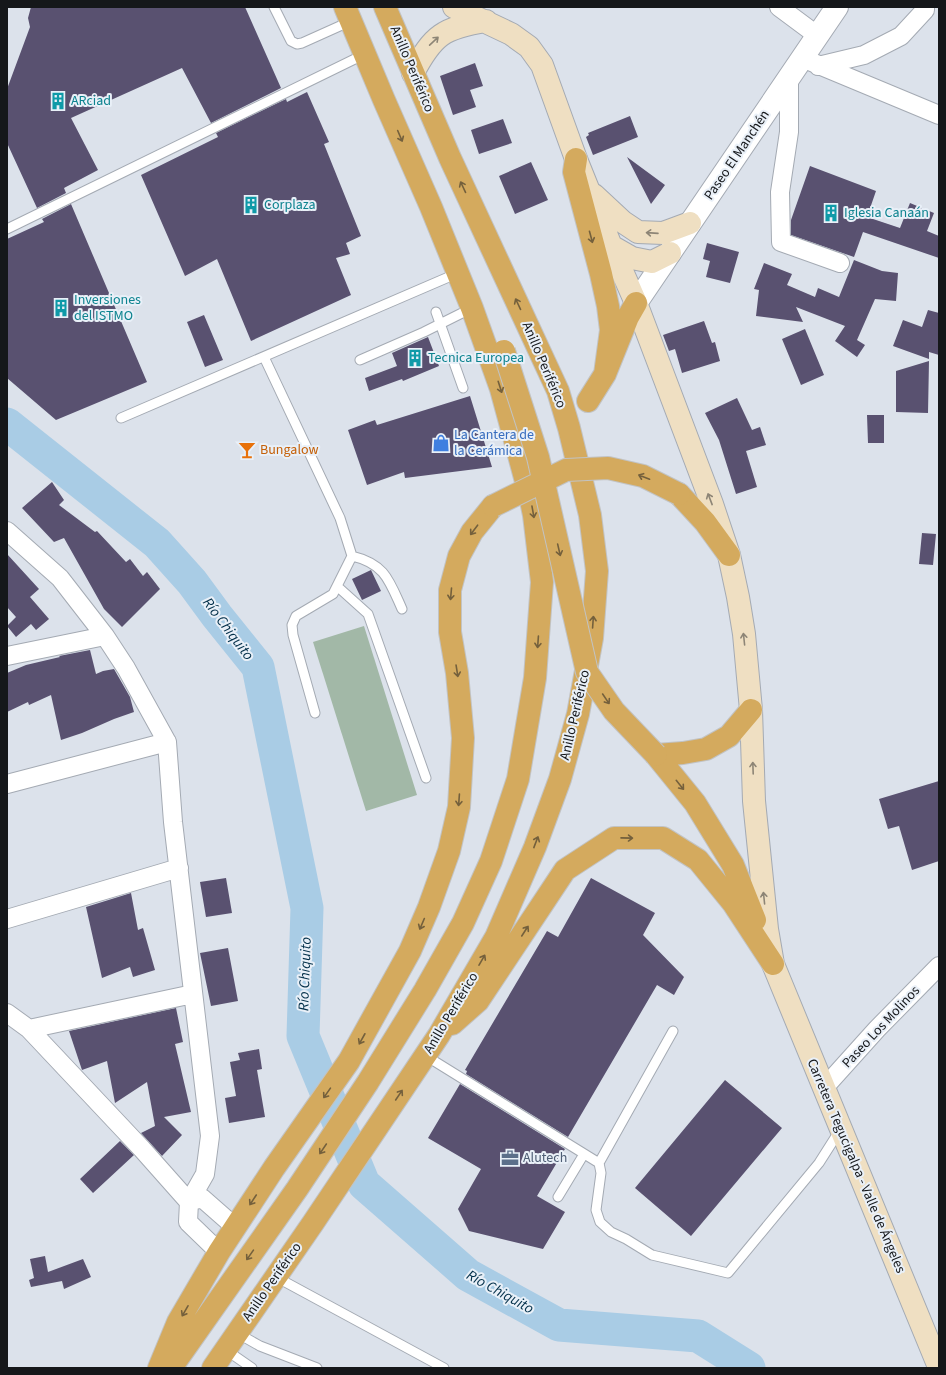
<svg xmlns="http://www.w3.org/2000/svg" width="946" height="1375" viewBox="0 0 946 1375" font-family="'Source Sans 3',sans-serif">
<rect width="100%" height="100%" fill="#dce2eb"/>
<path fill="#a2b8a7" d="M 364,626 L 417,795 L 366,811 L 313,642 Z"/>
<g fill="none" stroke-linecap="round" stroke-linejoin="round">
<path stroke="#a9cce5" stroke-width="33" d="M 7,424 L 157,543 L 192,582 L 217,616 L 258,667 L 307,908 L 303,1036 L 364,1184 L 468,1275 L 559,1325 L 698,1336 L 749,1368"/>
</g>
<path fill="#595170" d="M 31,7 L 245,7 L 281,88 L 211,123 L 182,68 L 71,118 L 98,170 L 64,188 L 66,193 L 37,208 L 7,143 L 7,89 L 30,27 L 28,18 Z
M 475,63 L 483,86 L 470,90 L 476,107 L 453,115 L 440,76 Z
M 307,92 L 329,142 L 324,144 L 361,236 L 346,243 L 350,254 L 336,258 L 351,295 L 251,341 L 217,259 L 185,276 L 141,175 L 218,137 L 216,133 L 286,99 L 287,102 Z
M 630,116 L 638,137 L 593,155 L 586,137 L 589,135 L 588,133 Z
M 503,119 L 512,143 L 479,154 L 471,130 Z
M 627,157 L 665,185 L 651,204 Z
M 531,162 L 548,200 L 515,214 L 499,176 Z
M 810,166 L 876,191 L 867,217 L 900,228 L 910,203 L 934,213 L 927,231 L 939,236 L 939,258 L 863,232 L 854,257 L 791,235 L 791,220 Z
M 71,204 L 147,382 L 56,420 L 7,378 L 7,239 L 44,222 L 42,219 Z
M 707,243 L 739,252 L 730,283 L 706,277 L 710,261 L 703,259 Z
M 854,260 L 882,271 L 898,273 L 896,301 L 875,299 L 857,340 L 865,345 L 857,357 L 835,341 L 845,326 L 796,307 L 803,322 L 756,316 L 759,290 L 754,289 L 764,263 L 792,274 L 787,285 L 815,297 L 818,288 L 839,297 Z
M 928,310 L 939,313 L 939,355 L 929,352 L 929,359 L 893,346 L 903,320 L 922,327 Z
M 204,315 L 223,360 L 205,367 L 187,322 Z
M 704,321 L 712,343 L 715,342 L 720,361 L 682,373 L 675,349 L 669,351 L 663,335 Z
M 805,329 L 824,375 L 801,385 L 782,339 Z
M 428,337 L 439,366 L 403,381 L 402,379 L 369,391 L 365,378 L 397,366 L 392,353 Z
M 929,361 L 928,413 L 896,412 L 896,371 Z
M 470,396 L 492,467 L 405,478 L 404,472 L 367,485 L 348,430 L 375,420 L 377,425 Z
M 737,398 L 752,430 L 760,427 L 766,445 L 746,451 L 757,487 L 736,494 L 719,440 L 705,413 Z
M 867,415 L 884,415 L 884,443 L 868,443 Z
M 52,482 L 64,500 L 59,505 L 95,532 L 97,531 L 126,562 L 130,559 L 143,576 L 147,572 L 160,589 L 122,627 L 104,609 L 64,538 L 54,542 L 22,508 Z
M 922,533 L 936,534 L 933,565 L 919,564 Z
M 7,554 L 39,589 L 30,597 L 49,619 L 36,630 L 31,624 L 16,637 L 7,626 L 16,617 L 7,607 Z
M 371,570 L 381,591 L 362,600 L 352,579 Z
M 90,650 L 96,674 L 103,671 L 114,669 L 130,697 L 134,712 L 114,719 L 82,733 L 61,740 L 51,695 L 29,705 L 28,702 L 7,712 L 7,673 L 26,665 L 60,657 L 59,656 Z
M 939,781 L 939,861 L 912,870 L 899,826 L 888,829 L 879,799 Z
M 226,878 L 232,913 L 206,917 L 200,882 Z
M 591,878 L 655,913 L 643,935 L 684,977 L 674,995 L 657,985 L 568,1137 L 466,1074 L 467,1071 L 465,1070 L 547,931 L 558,937 Z
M 131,893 L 138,930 L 143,928 L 155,970 L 133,977 L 130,967 L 102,978 L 86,907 Z
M 228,948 L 238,1001 L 211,1006 L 200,953 Z
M 176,1008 L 183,1042 L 175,1044 L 191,1112 L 164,1117 L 182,1135 L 162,1156 L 141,1133 L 155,1126 L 147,1082 L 115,1103 L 107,1061 L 82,1070 L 69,1031 Z
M 259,1049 L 262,1069 L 257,1070 L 265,1117 L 229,1123 L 225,1098 L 236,1096 L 230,1062 L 240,1060 L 238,1053 Z
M 725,1080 L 782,1128 L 691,1236 L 635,1188 Z
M 460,1084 L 565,1149 L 537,1196 L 565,1212 L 543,1249 L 469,1231 L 458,1209 L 481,1169 L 428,1138 Z
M 120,1141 L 134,1155 L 93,1193 L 80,1179 Z
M 45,1256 L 48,1272 L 83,1259 L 91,1277 L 64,1289 L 62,1281 L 31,1287 L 29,1280 L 34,1278 L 30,1259 Z"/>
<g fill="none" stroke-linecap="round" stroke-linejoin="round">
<g stroke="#a4aab3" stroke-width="11">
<path id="service" d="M 274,7 L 291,41 L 297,44 L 302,43 L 351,21
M 7,229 L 365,54
M 436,312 L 463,388
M 264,357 L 340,518 L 352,556 C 385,564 389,580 402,609
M 360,360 L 424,332 L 472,308
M 121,418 L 458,273
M 338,587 L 368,614 L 426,778
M 315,713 L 293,635 L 292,625 L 296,616 L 333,594 L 352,556
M 426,1056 L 599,1163 L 601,1173 L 596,1210 L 600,1222 L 611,1232 L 626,1239 L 652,1255 L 728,1273 L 819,1163 L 840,1130
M 599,1163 L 673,1031
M 558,1197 L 584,1154
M 276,1277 L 444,1368
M 237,1333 L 260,1346 L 317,1368
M 226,1350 L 252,1368"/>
</g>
<g stroke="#a4aab3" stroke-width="20">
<path id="minor" d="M 779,7 L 818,36
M 802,58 L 939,115
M 818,66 L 864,55 L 901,36 L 925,10 L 925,7
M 789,79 L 789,132 L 780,192 L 781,242 L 840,263
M 7,531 L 60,578 L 105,636 L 126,668 L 167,742 L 173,822 L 210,1136 L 205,1174 L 189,1202 L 188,1222 L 219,1252
M 7,656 L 105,636
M 7,784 L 167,742
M 7,919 L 179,868
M 7,1013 L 29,1029 L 142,1149 L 189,1202
M 29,1029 L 193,994
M 823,1089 L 877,1029 L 939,966
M 189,1202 L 202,1198 L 235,1227"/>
</g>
<g stroke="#a4aab3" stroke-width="24">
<path id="tertiary" d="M 636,303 L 837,7"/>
</g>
<g stroke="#a4aab3" stroke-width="24">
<path id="secondary" d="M 454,7 L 511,34 L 529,47 L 542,65 L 576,159 L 611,246 L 636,303 L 712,504 L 729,555 L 738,597 L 744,634 L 751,710 L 754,801 L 767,929 L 773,964 L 939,1367
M 413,73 C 433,35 443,28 486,21
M 594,195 L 623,222 L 638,232 L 663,233 L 690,223
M 611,246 L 632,258 L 652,262 L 670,253"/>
</g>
<g stroke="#c2c3c3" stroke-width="24">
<path id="trunk" d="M 576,159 L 574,172 L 601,274 L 608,306 L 611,330 L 605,374
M 588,401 L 605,374 L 628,317 L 636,303
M 679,494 L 705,522 L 729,555
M 656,755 L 695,803 L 733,865 L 755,920
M 656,755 L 683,753 L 706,749 L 729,736 L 751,710
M 452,1024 L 478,1001 L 565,870 L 614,838 L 663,838 L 698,860 L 733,903 L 773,964
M 159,1368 L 178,1322 L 219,1252 L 274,1168 L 349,1061 L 410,951 L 429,907 L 449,851 L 459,807 L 463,738 L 457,673 L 450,632 L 450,590 L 459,556 L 472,532 L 493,506
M 171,1368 L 297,1189 L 368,1082 L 425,990 L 463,923 L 491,861 L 518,779 L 535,678 L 542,582 L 534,515 L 530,496 L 501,389 L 472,308 L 431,207 L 384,100 L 345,7
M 213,1368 L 313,1223 L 439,1035 L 496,937 L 535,847 L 560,779 L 578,714 L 592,638 L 597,571 L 590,515 L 569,428 L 558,391 L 450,158 L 385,7"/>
</g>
<use href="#service" stroke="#fff" stroke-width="9"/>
<use href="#minor" stroke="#fff" stroke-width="18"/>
<use href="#tertiary" stroke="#fff" stroke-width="22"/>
<use href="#secondary" stroke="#efdfc2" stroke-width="22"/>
<use href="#trunk" stroke="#d4aa5e" stroke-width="22"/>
<g stroke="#c2c3c3" stroke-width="24" stroke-linecap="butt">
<path id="trunk-bridge" d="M 504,351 L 538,457 L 587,672 L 614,711 L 656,755
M 493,506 L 566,470 L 608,468 L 643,476 L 679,494"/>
</g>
<use href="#trunk-bridge" stroke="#d4aa5e" stroke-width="22"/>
</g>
<defs><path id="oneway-shaft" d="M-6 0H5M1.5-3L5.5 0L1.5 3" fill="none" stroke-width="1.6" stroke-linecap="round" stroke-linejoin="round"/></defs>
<g stroke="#8d8576">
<use href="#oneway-shaft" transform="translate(434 41) rotate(-43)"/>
<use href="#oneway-shaft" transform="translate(652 233) rotate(-176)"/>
<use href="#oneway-shaft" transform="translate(710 499) rotate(-111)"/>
<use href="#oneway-shaft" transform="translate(744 639) rotate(-96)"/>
<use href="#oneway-shaft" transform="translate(753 768) rotate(-92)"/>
<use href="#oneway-shaft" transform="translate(764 898) rotate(-96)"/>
</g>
<g stroke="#74603c">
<use href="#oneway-shaft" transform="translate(400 136) rotate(67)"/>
<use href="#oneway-shaft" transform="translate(463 187) rotate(-115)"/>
<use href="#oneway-shaft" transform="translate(591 237) rotate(75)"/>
<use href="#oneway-shaft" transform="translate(518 304) rotate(-115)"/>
<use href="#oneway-shaft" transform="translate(500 387) rotate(72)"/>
<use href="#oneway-shaft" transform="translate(644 477) rotate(-159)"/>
<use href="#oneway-shaft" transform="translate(533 512) rotate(80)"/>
<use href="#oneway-shaft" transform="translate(474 530) rotate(127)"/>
<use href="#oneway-shaft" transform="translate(559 550) rotate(77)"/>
<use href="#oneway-shaft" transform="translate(451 594) rotate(95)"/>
<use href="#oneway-shaft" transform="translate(593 622) rotate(-86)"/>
<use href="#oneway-shaft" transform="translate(538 642) rotate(94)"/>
<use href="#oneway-shaft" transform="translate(457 671) rotate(81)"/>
<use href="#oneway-shaft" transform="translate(606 699) rotate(56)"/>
<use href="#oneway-shaft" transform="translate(680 785) rotate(51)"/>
<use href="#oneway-shaft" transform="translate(459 800) rotate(94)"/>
<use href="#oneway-shaft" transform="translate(627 838) rotate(1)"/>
<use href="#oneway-shaft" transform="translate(536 842) rotate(-69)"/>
<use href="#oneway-shaft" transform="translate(422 924) rotate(113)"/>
<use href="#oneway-shaft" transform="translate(525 931) rotate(-57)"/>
<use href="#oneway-shaft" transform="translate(482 960) rotate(-60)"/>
<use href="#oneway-shaft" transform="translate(362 1039) rotate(119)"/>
<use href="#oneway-shaft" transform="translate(327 1093) rotate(125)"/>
<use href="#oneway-shaft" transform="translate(399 1095) rotate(-56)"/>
<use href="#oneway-shaft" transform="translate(323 1149) rotate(124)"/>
<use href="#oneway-shaft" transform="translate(253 1200) rotate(123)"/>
<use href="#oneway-shaft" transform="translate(250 1255) rotate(125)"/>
<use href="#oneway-shaft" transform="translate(185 1311) rotate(120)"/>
</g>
<defs>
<g id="building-bare" transform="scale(1.38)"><path d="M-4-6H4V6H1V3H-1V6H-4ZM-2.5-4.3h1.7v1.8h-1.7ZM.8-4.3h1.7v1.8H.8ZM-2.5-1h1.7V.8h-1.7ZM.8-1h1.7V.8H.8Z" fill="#0f9aa8" stroke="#e9f0f8" stroke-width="2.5" paint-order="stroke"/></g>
<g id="shop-bare" transform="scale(1.38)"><path d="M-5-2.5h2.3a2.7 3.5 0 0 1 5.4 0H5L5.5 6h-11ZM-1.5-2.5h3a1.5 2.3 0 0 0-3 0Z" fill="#3f7fe0" stroke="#e9f0f8" stroke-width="2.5" paint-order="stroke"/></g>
<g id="bar-bare" transform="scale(1.38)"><path d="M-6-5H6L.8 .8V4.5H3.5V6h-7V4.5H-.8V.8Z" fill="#e8710a" stroke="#e9f0f8" stroke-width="2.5" paint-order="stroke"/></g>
<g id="office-bare" transform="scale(1.38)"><path d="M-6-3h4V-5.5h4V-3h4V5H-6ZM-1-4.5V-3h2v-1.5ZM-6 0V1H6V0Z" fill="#5c6f8a" stroke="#e9f0f8" stroke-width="2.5" paint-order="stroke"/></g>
</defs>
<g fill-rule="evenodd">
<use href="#building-bare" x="58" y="101"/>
<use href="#building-bare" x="251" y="205"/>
<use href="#building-bare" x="831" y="213"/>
<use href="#building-bare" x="61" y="308"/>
<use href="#building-bare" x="415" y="358"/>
<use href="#shop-bare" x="441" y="443"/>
<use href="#bar-bare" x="247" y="450"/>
<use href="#office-bare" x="510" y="1158"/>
</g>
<g text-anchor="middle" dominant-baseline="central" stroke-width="4" stroke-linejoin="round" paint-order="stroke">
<g font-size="14" fill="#15171a" stroke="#e9f0f8">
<text transform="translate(412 69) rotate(67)">Anillo Periférico</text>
<text transform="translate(737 155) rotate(-56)">Paseo El Manchén</text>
<text transform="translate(544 365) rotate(67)">Anillo Periférico</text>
<text transform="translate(575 715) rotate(-77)">Anillo Periférico</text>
<text transform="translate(451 1013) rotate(-59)">Anillo Periférico</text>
<text transform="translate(881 1027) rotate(-47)">Paseo Los Molinos</text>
<text transform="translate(856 1166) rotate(67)">Carretera Tegucigalpa - Valle de Ángeles</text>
<text transform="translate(272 1282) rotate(-55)">Anillo Periférico</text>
</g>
<g font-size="14" fill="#0d838f" stroke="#e9f0f8" text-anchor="start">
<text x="71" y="101">ARciad</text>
<text x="264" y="205">Corplaza</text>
<text x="844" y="213">Iglesia Canaán</text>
<text x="74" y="300">Inversiones<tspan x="74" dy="16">del ISTMO</tspan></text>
<text x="428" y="358">Tecnica Europea</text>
</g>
<g font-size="14" fill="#366cbe" stroke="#e9f0f8" text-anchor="start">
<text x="454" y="435">La Cantera de<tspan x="454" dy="16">la Cerámica</tspan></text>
</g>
<g font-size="14" fill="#c56008" stroke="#e9f0f8" text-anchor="start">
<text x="260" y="450">Bungalow</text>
</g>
<g font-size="14" fill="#4e5e75" stroke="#e9f0f8" text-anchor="start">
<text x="523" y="1158">Alutech</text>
</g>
<g font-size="15" font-style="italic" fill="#03304a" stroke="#e9f0f8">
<text transform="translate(228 629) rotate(53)">Río Chiquito</text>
<text transform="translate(305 974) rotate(-88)">Río Chiquito</text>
<text transform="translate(500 1292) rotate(29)">Río Chiquito</text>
</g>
</g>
<rect width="946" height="1375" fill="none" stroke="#15171a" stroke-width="16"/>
</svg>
